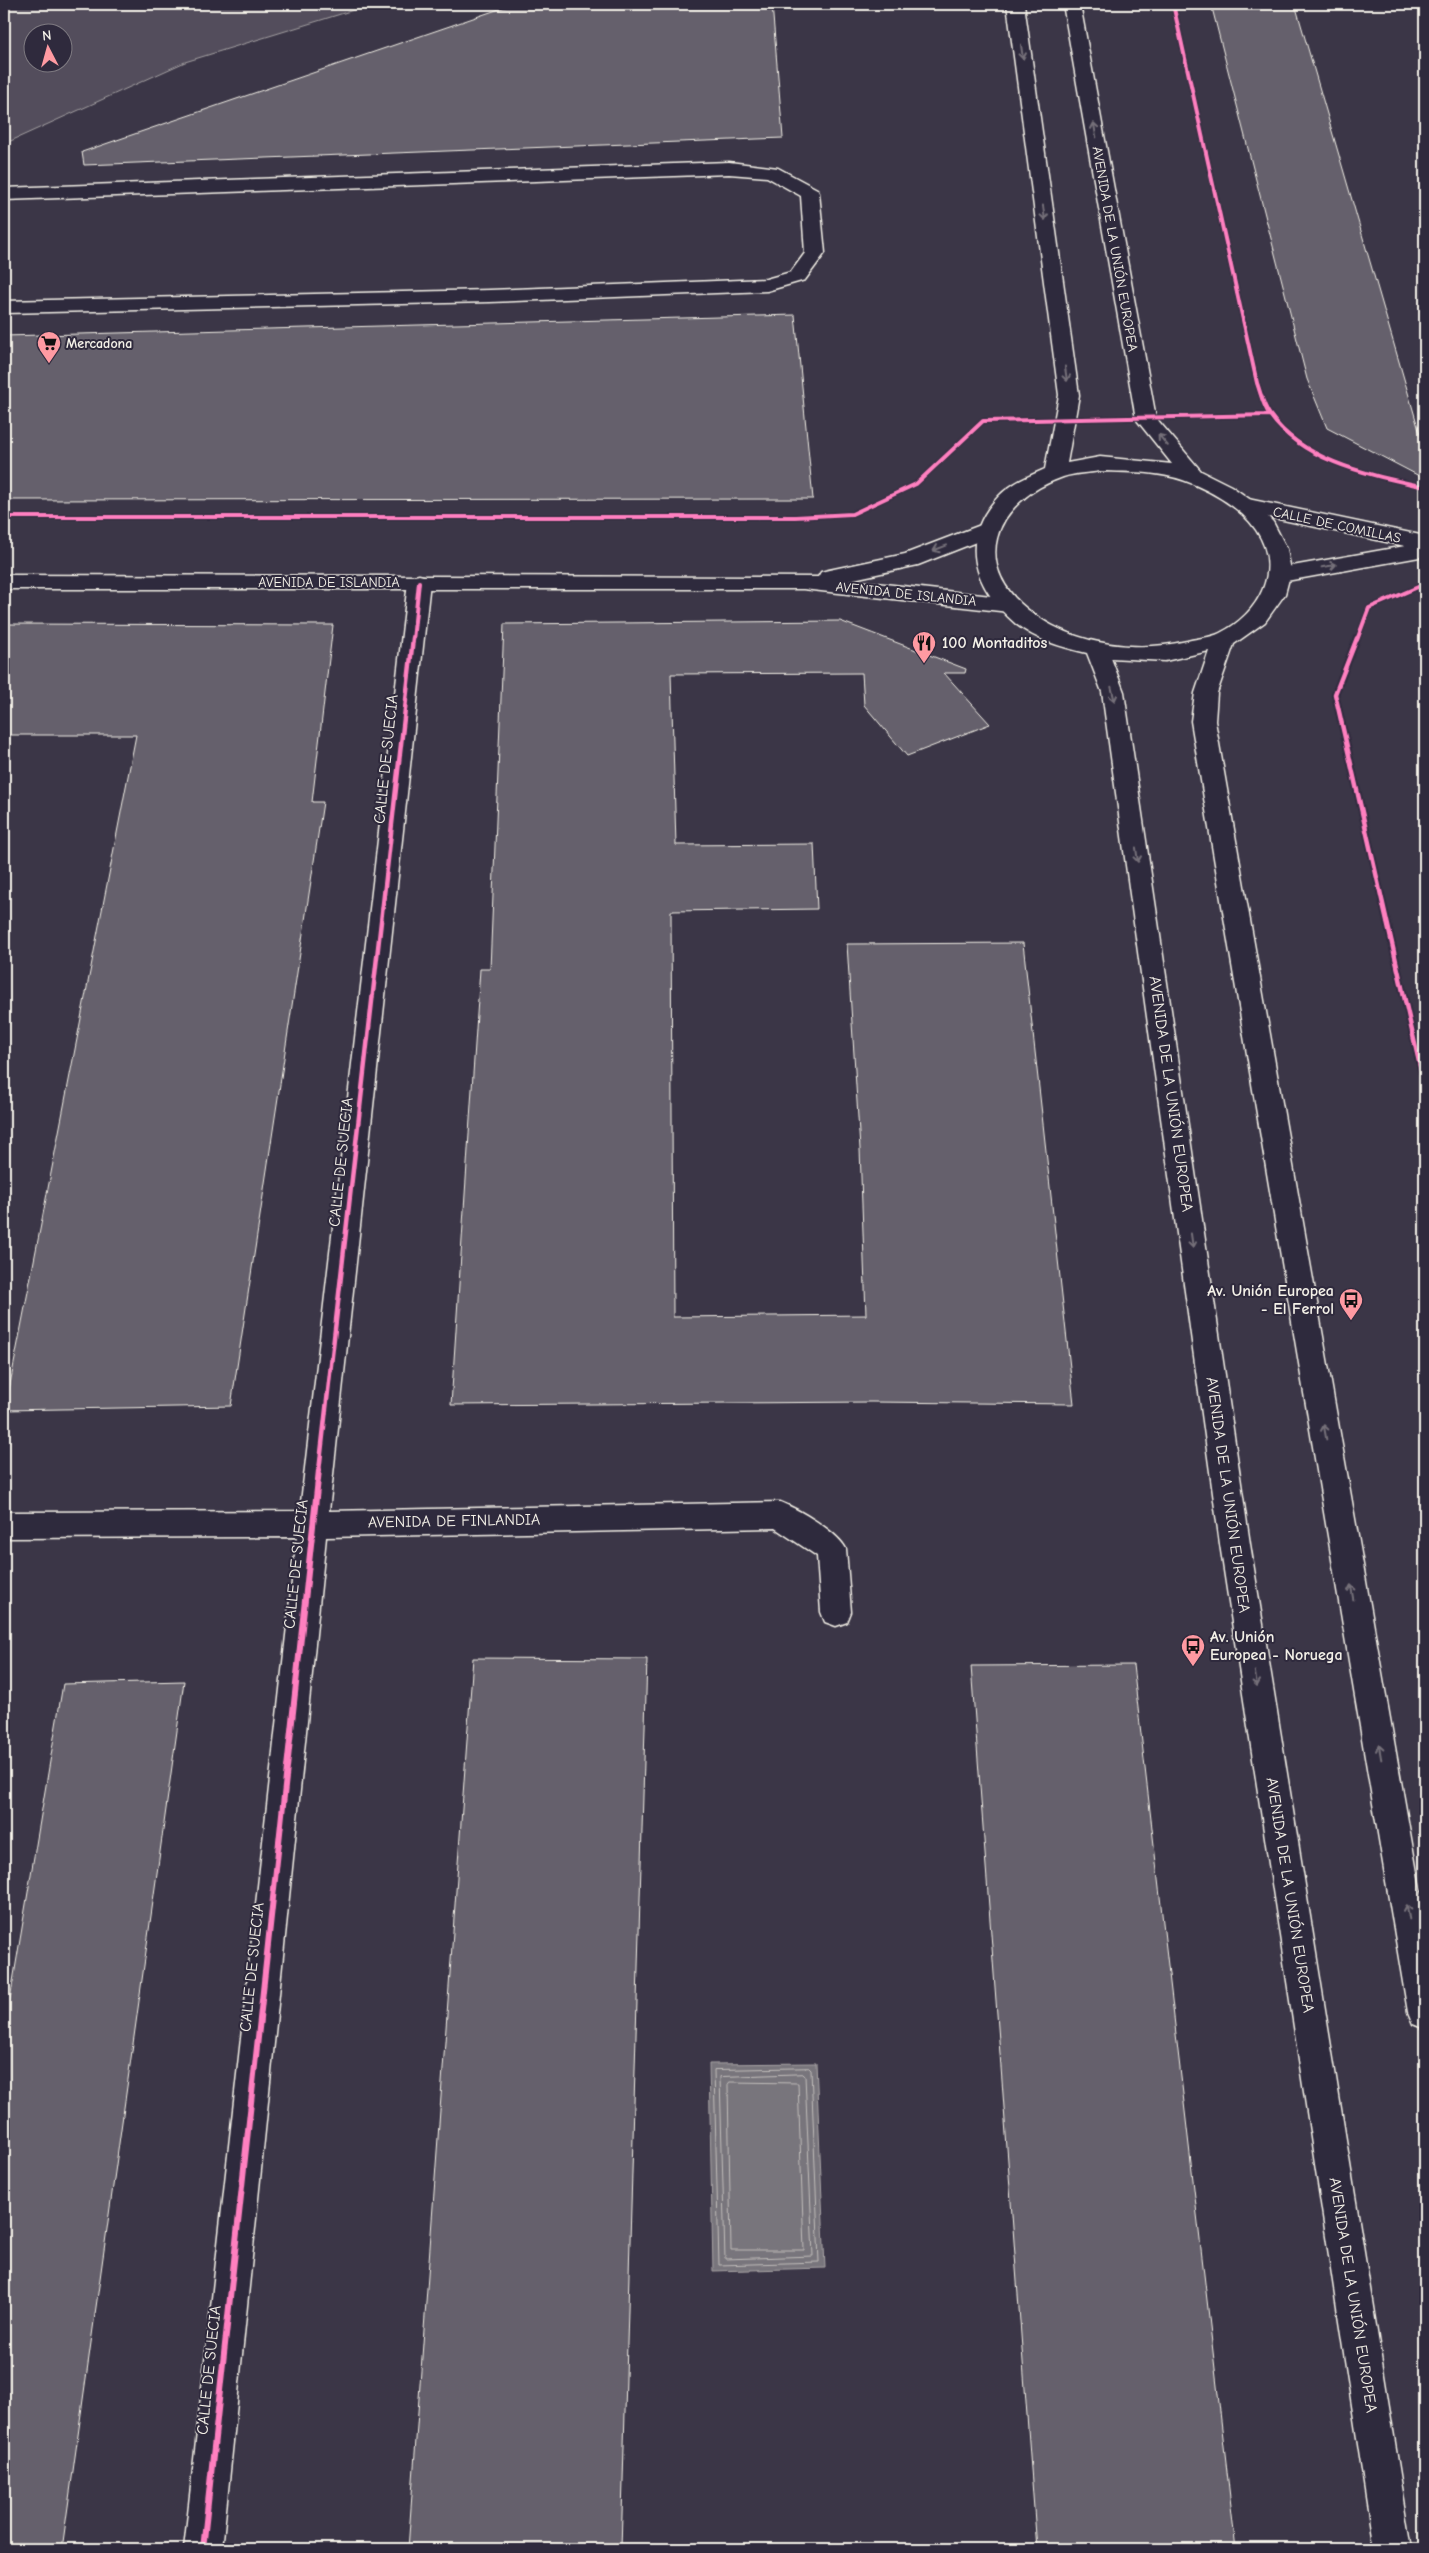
<svg xmlns="http://www.w3.org/2000/svg" width="1429" height="2553" viewBox="0 0 1429 2553" font-family="'Comic Neue',sans-serif">
<rect width="100%" height="100%" fill="#3b3647"/>
<filter id="ink" filterUnits="userSpaceOnUse"><feTurbulence type="fractalNoise" baseFrequency=".02" numOctaves="2"/><feDisplacementMap in="SourceGraphic" scale="10" xChannelSelector="R" yChannelSelector="G"/><feConvolveMatrix kernelMatrix="1 2 1 2 8 2 1 2 1" color-interpolation-filters="sRGB"/></filter>
<g filter="url(#ink)">
<path fill="#534e5c" stroke="#a4a0a2" fill-rule="evenodd" d="M 4,4 L 373,4 L 185,62 L 4,144 ZM 32,32 L 62,32 L 62,62 L 32,62 Z"/>
<path fill="#78747b" stroke="#aaa6a7" d="M 816,2063 L 825,2268 L 713,2271 L 709,2064 Z"/>
<g fill="none" stroke-linecap="round" stroke-linejoin="round">
<path stroke="#c2bfbc" stroke-width="1" d="M 809,2068 L 811,2070 L 819,2262 L 719,2265 L 714,2070 Z
M 803,2074 L 805,2076 L 813,2256 L 725,2259 L 720,2077 Z
M 730,2082 L 798,2083 L 804,2250 L 731,2250 L 728,2085 Z"/>
</g>
<path fill="#65616c" stroke="#f4f1e8" d="M 514,4 L 772,4 L 783,138 L 84,165 L 82,152 Z
M 1211,4 L 1295,4 L 1425,451 L 1425,479 L 1327,428 L 1307,379 Z
M 795,315 L 813,499 L 4,500 L 4,336 Z
M 840,621 L 966,669 L 965,673 L 944,673 L 990,724 L 907,756 L 864,705 L 862,673 L 671,674 L 676,845 L 814,844 L 817,909 L 671,911 L 673,1317 L 866,1315 L 860,1149 L 847,944 L 1023,943 L 1074,1404 L 871,1402 L 451,1405 L 480,969 L 490,969 L 504,624 Z
M 4,624 L 333,625 L 312,802 L 323,802 L 231,1406 L 5,1410 L 136,735 L 4,735 Z
M 473,1658 L 647,1659 L 621,2549 L 408,2549 Z
M 1133,1665 L 1236,2549 L 1037,2549 L 971,1666 Z
M 184,1681 L 62,2549 L 4,2549 L 4,2035 L 63,1684 Z"/>
<g fill="none" stroke-linecap="round" stroke-linejoin="round">
<g stroke="#f4f1e8" stroke-width="3">
<path id="lane" d="M 729,162 L 778,168 L 817,189 L 819,193 L 825,253 L 805,280 L 767,291 L 490,302 L 4,313 L 4,301 L 490,290 L 766,279 L 791,272 L 805,253 L 801,196 L 767,177 L 729,174 L 4,200 L 4,188 Z"/>
</g>
<g stroke="#f4f1e8" stroke-width="3">
<path id="street" d="M 1248,499 L 1425,536 L 1425,556 L 1281,582 L 1273,580 L 1270,575 L 1273,570 L 1281,568 L 1405,546 L 1240,511 L 1237,506 L 1240,501 Z
M 419,575 L 427,577 L 430,582 L 329,1511 L 780,1502 C 798,1509 838,1532 846,1549 L 851,1612 L 847,1622 L 836,1626 L 825,1622 L 821,1612 L 817,1556 L 775,1528 L 326,1537 L 222,2549 L 184,2549 L 297,1537 L 4,1538 L 4,1512 L 300,1511 L 408,582 L 411,577 Z"/>
</g>
<g stroke="#f4f1e8" stroke-width="3">
<path id="secondary" d="M 986,523 L 994,525 L 997,530 L 994,535 L 918,565 L 849,580 L 1009,598 L 1017,600 L 1020,605 L 1017,610 L 1009,612 L 803,589 L 4,589 L 4,575 L 818,577 L 821,572 L 829,570 L 905,554 Z"/>
</g>
<g stroke="#f4f1e8" stroke-width="3">
<path id="primary" d="M 1007,4 L 1024,4 L 1079,395 L 1067,463 L 1100,457 L 1172,464 L 1136,419 L 1063,4 L 1080,4 L 1156,418 L 1201,471 L 1231,486 L 1255,503 L 1273,522 L 1287,549 L 1291,571 L 1285,594 L 1265,622 L 1234,644 L 1217,693 L 1215,721 L 1425,1918 L 1425,2029 L 1413,2024 L 1408,2012 L 1191,721 L 1195,693 L 1209,651 L 1165,661 L 1111,658 L 1124,692 L 1250,1544 L 1412,2549 L 1374,2549 L 1220,1544 L 1102,692 L 1087,653 C 1062,647 1036,640 1016,624 C 974,588 957,540 999,496 C 1012,483 1029,476 1045,469 L 1059,395 ZM 1100,471 C 1131,472 1165,471 1193,484 C 1216,494 1242,509 1256,530 C 1283,570 1259,614 1220,633 C 1210,638 1198,638 1187,641 C 1137,653 1077,645 1035,615 C 967,568 993,501 1063,477 C 1075,473 1088,473 1100,471 Z"/>
</g>
<use href="#lane" fill="#2f2a3d" fill-rule="evenodd"/>
<use href="#street" fill="#2f2a3d" fill-rule="evenodd"/>
<use href="#secondary" fill="#2f2a3d" fill-rule="evenodd"/>
<use href="#primary" fill="#2f2a3d" fill-rule="evenodd"/>
<g stroke="#2f2a3d" stroke-width="6">
<path id="cycleway-far2" d="M 1173,4 L 1257,383 C 1261,394 1263,406 1270,415 C 1304,463 1372,475 1425,487
M 4,517 L 795,517 L 852,514 L 916,484 L 983,421 L 1270,415
M 413,640 L 419,582
M 1357,640 L 1369,608 L 1425,584"/>
</g>
<g stroke="#2f2a3d" stroke-width="8">
<path id="cycleway-far1" d="M 1357,638 L 1335,694 L 1425,1088
M 319,1471 L 413,638"/>
</g>
<g stroke="#2f2a3d" stroke-width="9">
<path id="cycleway" d="M 203,2549 L 319,1470"/>
</g>
<use href="#cycleway-far2" stroke="#ff80c0" stroke-width="4"/>
<use href="#cycleway-far1" stroke="#ff80c0" stroke-width="4.5"/>
<use href="#cycleway" stroke="#ff80c0" stroke-width="6"/>
</g>
<defs><path id="oneway-shaft" d="M-6 0H5M1.5-3L5.5 0L1.5 3" fill="none" stroke-width="1.6" stroke-linecap="round" stroke-linejoin="round" transform="scale(1.25)"/></defs>
<g stroke="#747079">
<use href="#oneway-shaft" transform="translate(1022 52) rotate(82)"/>
<use href="#oneway-shaft" transform="translate(1095 130) rotate(-100)"/>
<use href="#oneway-shaft" transform="translate(1044 213) rotate(82)"/>
<use href="#oneway-shaft" transform="translate(1066 374) rotate(82)"/>
<use href="#oneway-shaft" transform="translate(1163 440) rotate(-130)"/>
<use href="#oneway-shaft" transform="translate(940 548) rotate(159)"/>
<use href="#oneway-shaft" transform="translate(1329 566) rotate(-10)"/>
<use href="#oneway-shaft" transform="translate(1113 694) rotate(77)"/>
<use href="#oneway-shaft" transform="translate(1137 855) rotate(82)"/>
<use href="#oneway-shaft" transform="translate(1192 1241) rotate(82)"/>
<use href="#oneway-shaft" transform="translate(1325 1432) rotate(-100)"/>
<use href="#oneway-shaft" transform="translate(1352 1592) rotate(-100)"/>
<use href="#oneway-shaft" transform="translate(1256 1679) rotate(81)"/>
<use href="#oneway-shaft" transform="translate(1380 1752) rotate(-100)"/>
<use href="#oneway-shaft" transform="translate(1408 1912) rotate(-100)"/>
</g>
</g>
<defs>
<g id="supermarket-pin" transform="scale(1.25)"><path d="M0 17L-7.5 6A9.5 9.5 0 1 1 7.5 6Z" fill="#ff9aa2" stroke="#2f2a3d"/><path d="M-6-5.5h2.5l.6 2H6L4.5 2H-2.5L-4.4-4H-6ZM-1.5 3.2a1.3 1.3 0 1 0 .1 0ZM3 3.2a1.3 1.3 0 1 0 .1 0Z" fill="#111"/></g>
<g id="restaurant-pin" transform="scale(1.25)"><path d="M0 17L-7.5 6A9.5 9.5 0 1 1 7.5 6Z" fill="#ff9aa2" stroke="#2f2a3d"/><path d="M-5-6h1v4h1v-4h1v4h1v-4h1v5L-1.5 .5V6h-2V.5L-5-1ZM5-6V6H3V1.5H1.5Q1.5-4 5-6Z" fill="#111"/></g>
<g id="bus-pin" transform="scale(1.25)"><path d="M0 17L-7.5 6A9.5 9.5 0 1 1 7.5 6Z" fill="#ff9aa2" stroke="#2f2a3d"/><path d="M-5-6H5V4H4V6H2V4H-2V6H-4V4H-5ZM-3.5-4V0h7V-4ZM-3.5 1.2v1.5H-2V1.2ZM2 1.2v1.5H3.5V1.2Z" fill="#111"/></g>
</defs>
<g fill-rule="evenodd">
<use href="#supermarket-pin" x="49" y="343"/>
<use href="#restaurant-pin" x="924" y="643"/>
<use href="#bus-pin" x="1351" y="1300"/>
<use href="#bus-pin" x="1193" y="1646"/>
</g>
<g text-anchor="middle" dominant-baseline="central" stroke-width="4" stroke-linejoin="round" paint-order="stroke">
<g font-size="14" fill="#f4f1e8" stroke="#2f2a3d">
<text transform="translate(1115 249) rotate(80)">AVENIDA DE LA UNIÓN EUROPEA</text>
<text transform="translate(1337 525) rotate(12)">CALLE DE COMILLAS</text>
<text x="329" y="582">AVENIDA DE ISLANDIA</text>
<text transform="translate(906 594) rotate(6)">AVENIDA DE ISLANDIA</text>
</g>
<g font-size="14" font-weight="bold" fill="#f4f1e8" stroke="#2f2a3d" text-anchor="start">
<text x="66" y="343">Mercadona</text>
</g>
<g font-size="16" font-weight="bold" fill="#f4f1e8" stroke="#2f2a3d" text-anchor="start">
<text x="942" y="643">100 Montaditos</text>
<text x="1334" y="1291" text-anchor="end">Av. Unión Europea<tspan x="1334" dy="18">- El Ferrol</tspan></text>
<text x="1210" y="1637">Av. Unión<tspan x="1210" dy="18">Europea - Noruega</tspan></text>
</g>
<g font-size="16" fill="#f4f1e8" stroke="#2f2a3d">
<text transform="translate(386 759) rotate(-84)">CALLE DE SUECIA</text>
<text transform="translate(1171 1094) rotate(82)">AVENIDA DE LA UNIÓN EUROPEA</text>
<text transform="translate(341 1162) rotate(-84)">CALLE DE SUECIA</text>
<text transform="translate(1228 1495) rotate(82)">AVENIDA DE LA UNIÓN EUROPEA</text>
<text transform="translate(454 1521) rotate(-1)">AVENIDA DE FINLANDIA</text>
<text transform="translate(296 1564) rotate(-84)">CALLE DE SUECIA</text>
<text transform="translate(1290 1895) rotate(81)">AVENIDA DE LA UNIÓN EUROPEA</text>
<text transform="translate(252 1967) rotate(-84)">CALLE DE SUECIA</text>
<text transform="translate(1353 2295) rotate(81)">AVENIDA DE LA UNIÓN EUROPEA</text>
<text transform="translate(209 2370) rotate(-84)">CALLE DE SUECIA</text>
</g>
</g>
<rect width="1429" height="2553" fill="none" stroke="#2f2a3d" stroke-width="20"/>
<rect x="10" y="10" width="1409" height="2533" fill="none" stroke="#f4f1e8" stroke-width="2" filter="url(#ink)"/>
<g transform="translate(48 48) rotate(354)"><circle r="24" fill="#2f2a3d" stroke="#7e7a81"/>
<path d="M0-4L9 19L0 12L-9 19Z" fill="#ff9aa2"/>
<text y="-8" font-size="14" font-weight="bold" text-anchor="middle" fill="#f4f1e8">N</text>
</g>
</svg>
